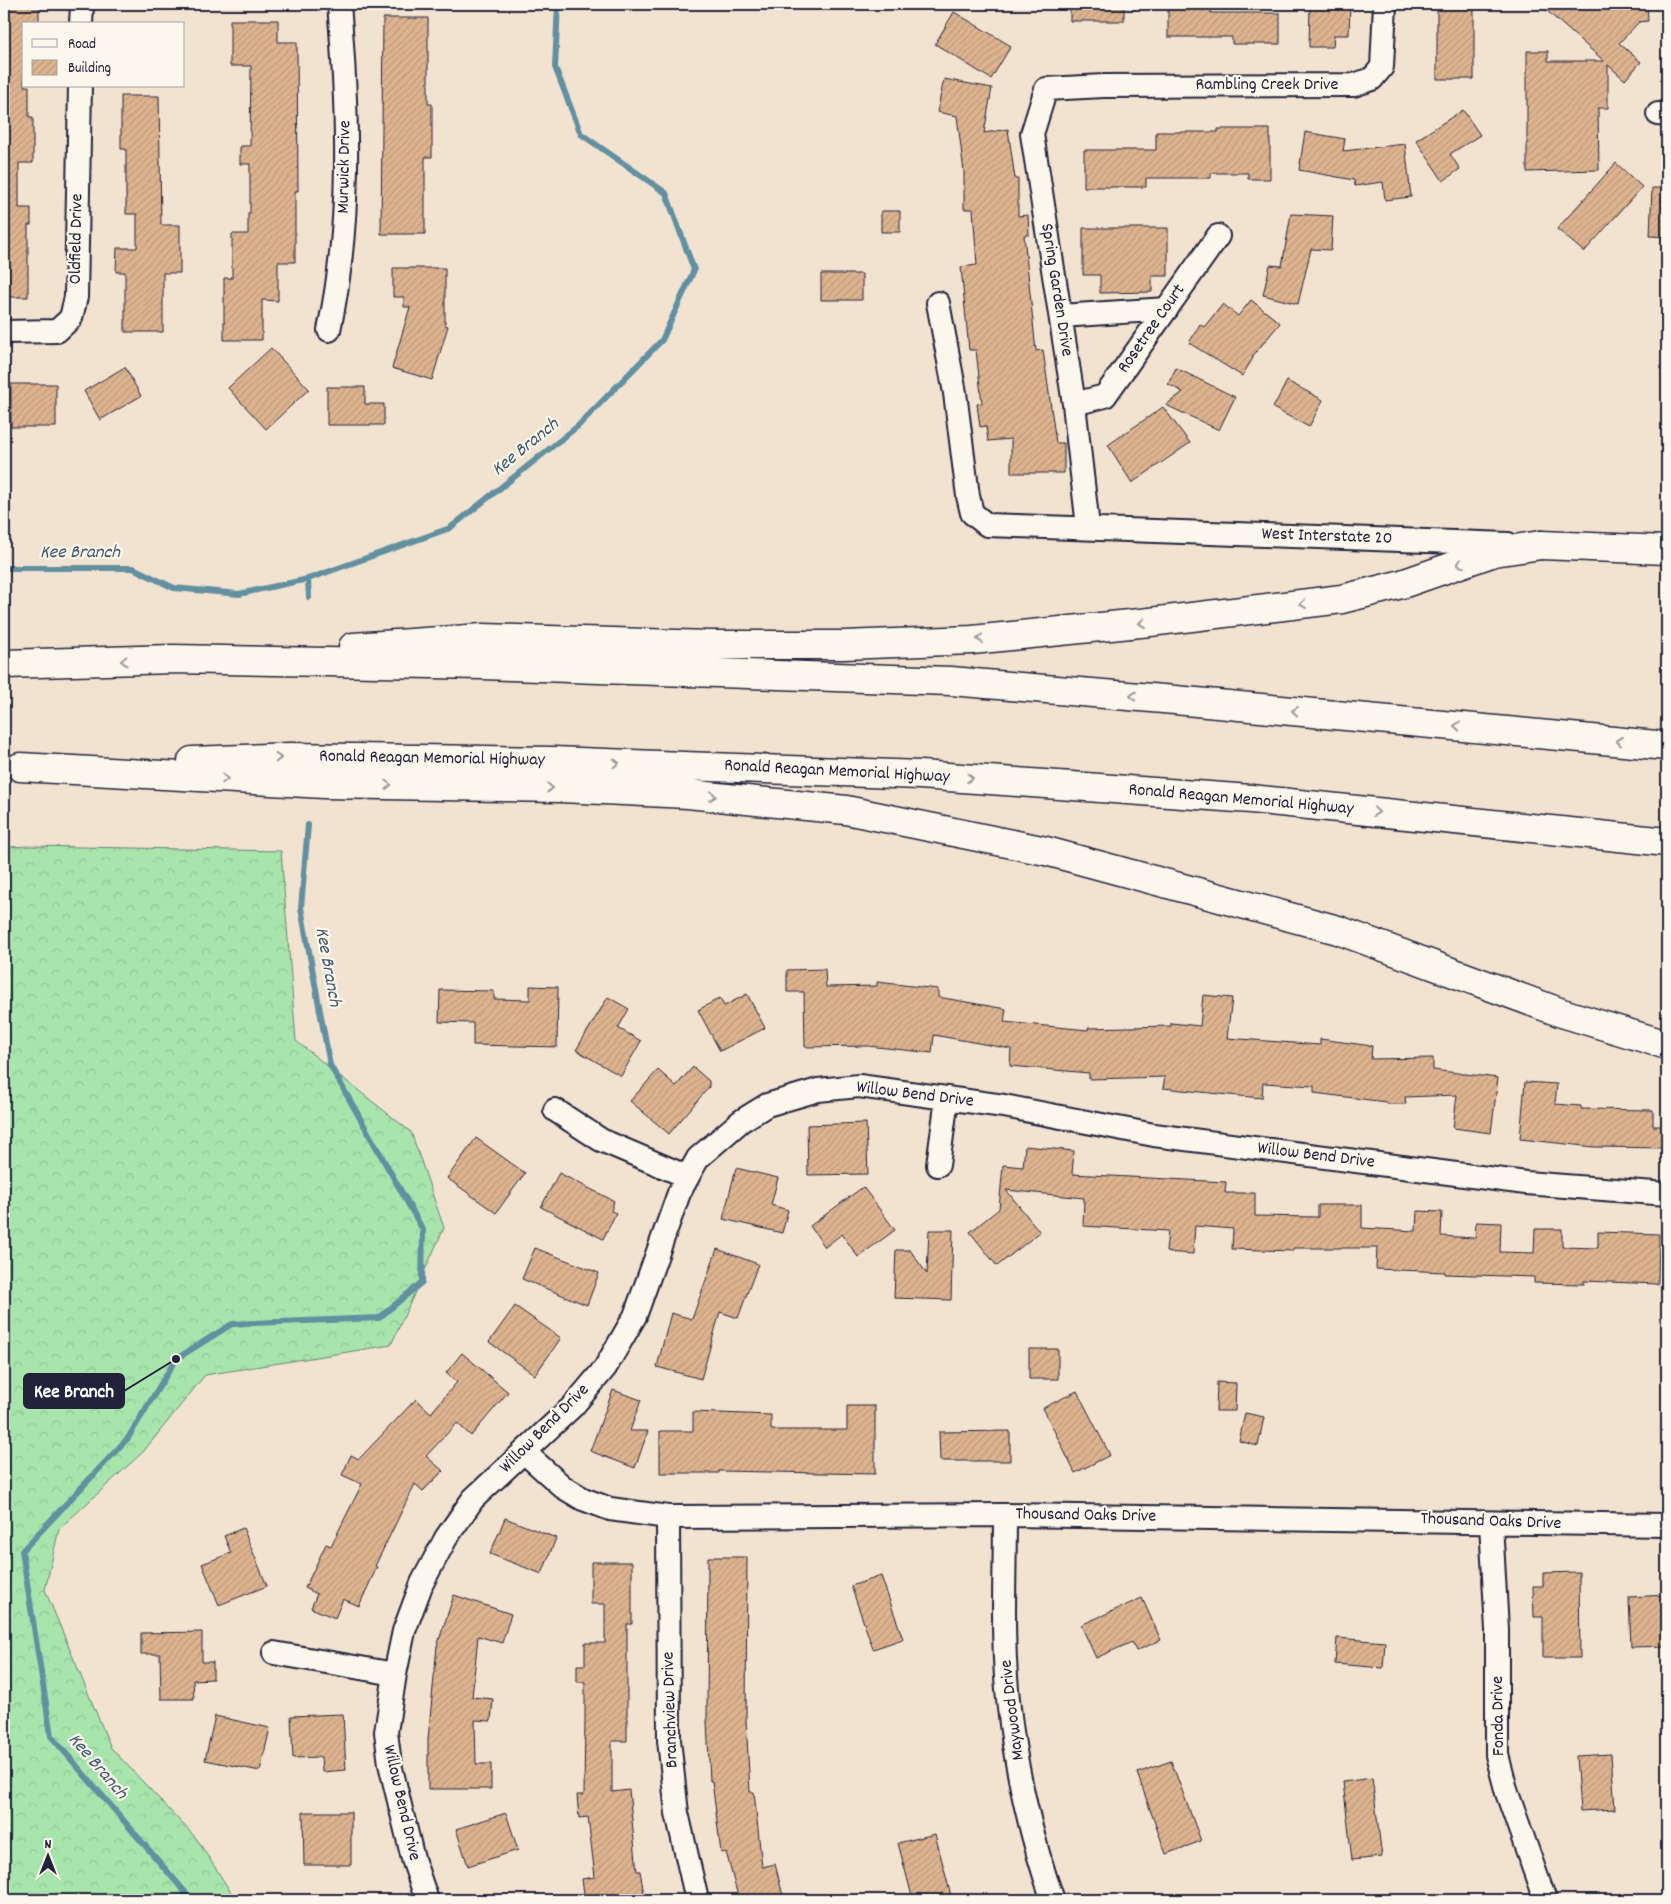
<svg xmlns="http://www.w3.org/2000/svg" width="1671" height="1904" viewBox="0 0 1671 1904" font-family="Dekko,sans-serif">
<defs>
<pattern id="forest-crowns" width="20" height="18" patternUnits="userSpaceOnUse" patternTransform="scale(1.25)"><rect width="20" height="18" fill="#a7e5ac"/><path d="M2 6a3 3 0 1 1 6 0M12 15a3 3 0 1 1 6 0" fill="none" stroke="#8fc495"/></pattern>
<pattern id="building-hatch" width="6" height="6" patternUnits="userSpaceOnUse" patternTransform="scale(1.25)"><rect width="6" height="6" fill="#deb48f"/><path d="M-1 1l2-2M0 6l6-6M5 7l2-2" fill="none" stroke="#be9a7c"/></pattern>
</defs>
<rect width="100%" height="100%" fill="#f2e3d0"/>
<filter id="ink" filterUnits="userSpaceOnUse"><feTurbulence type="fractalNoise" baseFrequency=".02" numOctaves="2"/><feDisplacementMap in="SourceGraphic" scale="10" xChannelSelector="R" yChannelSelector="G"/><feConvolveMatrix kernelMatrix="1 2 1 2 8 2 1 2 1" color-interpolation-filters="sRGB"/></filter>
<g filter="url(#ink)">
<path fill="url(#forest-crowns)" stroke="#648474" d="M 31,846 L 281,851 L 296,1041 L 411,1132 L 444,1228 L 391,1345 L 205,1375 L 143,1452 L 59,1529 L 45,1590 L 111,1748 L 196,1838 L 236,1900 L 4,1900 L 4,1416 L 9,1182 L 4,1182 L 4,847 Z"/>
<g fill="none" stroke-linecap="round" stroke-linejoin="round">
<path stroke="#6090a1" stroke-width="6" d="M 4,568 L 133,568 L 174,588 L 239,594 L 308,579 L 450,528 L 578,426 L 662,340 L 694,270 L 666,193 L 581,134 L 555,67 L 558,4
M 308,579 L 309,597
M 188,1900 L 185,1892 L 51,1736 L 22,1551 L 128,1438 L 176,1359 L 232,1324 L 379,1318 L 422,1282 L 423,1230 L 330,1065 L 301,908 L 308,825"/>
</g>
<path fill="url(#building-hatch)" stroke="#22223b" d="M 4,4 L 39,4 L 39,24 L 24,24 L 24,86 L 29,86 L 29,117 L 33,117 L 33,163 L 19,163 L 19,208 L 31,208 L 31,225 L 28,225 L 28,297 L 4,297 Z
M 1070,4 L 1124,4 L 1124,21 L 1070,21 Z
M 1168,4 L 1211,4 L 1211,13 L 1280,13 L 1280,44 L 1232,44 L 1232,37 L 1168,37 Z
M 1310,4 L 1350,4 L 1349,35 L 1334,35 L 1333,47 L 1309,47 Z
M 1437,4 L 1474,4 L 1474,79 L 1437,79 Z
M 1539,4 L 1647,4 L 1648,21 L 1639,22 L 1619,43 L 1641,62 L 1625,80 L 1608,65 L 1608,108 L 1598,108 L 1599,170 L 1527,172 L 1527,51 L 1548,51 L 1548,61 L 1604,61 Z
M 954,12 L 1011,46 L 991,79 L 935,44 Z
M 383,18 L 428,18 L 428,104 L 432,104 L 432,157 L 425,157 L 425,234 L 381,234 Z
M 230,20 L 278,20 L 278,42 L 297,42 L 298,191 L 295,191 L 295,262 L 278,262 L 278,301 L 262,300 L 262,340 L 224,340 L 224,278 L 232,278 L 232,234 L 248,234 L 248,213 L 250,213 L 250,164 L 240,164 L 240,146 L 250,146 L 251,66 L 230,66 Z
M 944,79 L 992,88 L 984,133 L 1008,129 L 1015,179 L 1018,179 L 1018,216 L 1028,215 L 1029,235 L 1024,235 L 1036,351 L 1043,350 L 1056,443 L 1064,443 L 1064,473 L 1011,473 L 1011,439 L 988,441 L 986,426 L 980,427 L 977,404 L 982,403 L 976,350 L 969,350 L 961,267 L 977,265 L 973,209 L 964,209 L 964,172 L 957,116 L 937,112 Z
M 121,96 L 159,96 L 161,225 L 180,225 L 180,273 L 163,273 L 163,332 L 125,332 L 125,272 L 116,272 L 117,248 L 137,248 L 137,214 L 126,214 L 126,149 L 121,149 Z
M 1463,110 L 1480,135 L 1450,154 L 1460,169 L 1443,181 L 1416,140 Z
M 1218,129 L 1270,129 L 1270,179 L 1248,179 L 1248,173 L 1211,173 L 1211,178 L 1146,178 L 1146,187 L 1084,187 L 1084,150 L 1156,150 L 1156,132 L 1218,132 Z
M 1305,132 L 1345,139 L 1343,151 L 1405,144 L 1411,197 L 1385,200 L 1383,182 L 1355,186 L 1354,180 L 1299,170 Z
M 1616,163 L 1642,187 L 1584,252 L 1557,229 Z
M 1652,188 L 1667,188 L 1667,237 L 1650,236 Z
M 881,211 L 900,211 L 900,232 L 881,232 Z
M 1291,214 L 1333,216 L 1331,250 L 1311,249 L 1298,304 L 1263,295 L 1270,265 L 1282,266 Z
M 1083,228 L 1168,228 L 1168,276 L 1152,276 L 1152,292 L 1100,293 L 1100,275 L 1083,275 Z
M 393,268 L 445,268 L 445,325 L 448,326 L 432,380 L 392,368 L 410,307 L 404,307 L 404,297 L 393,297 Z
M 821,274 L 862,274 L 862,300 L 821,300 Z
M 1251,300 L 1280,323 L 1252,357 L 1253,358 L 1242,376 L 1189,343 L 1200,324 L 1204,327 L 1223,304 L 1238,316 Z
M 271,348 L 309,389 L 266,429 L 228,388 Z
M 125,367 L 141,396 L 100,420 L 84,391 Z
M 1176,368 L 1235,397 L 1219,430 L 1166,405 L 1183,392 L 1168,384 Z
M 1287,381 L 1323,400 L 1309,427 L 1273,408 Z
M 11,384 L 56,384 L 56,427 L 11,427 Z
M 327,387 L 365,387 L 365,404 L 384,404 L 384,425 L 327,425 Z
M 1163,407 L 1190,443 L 1132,483 L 1108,445 Z
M 825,969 L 826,987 L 877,986 L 877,982 L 938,989 L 938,997 L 1006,1009 L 1004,1022 L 1088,1030 L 1088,1028 L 1171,1026 L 1171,1023 L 1200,1026 L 1203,995 L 1232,998 L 1227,1038 L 1320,1045 L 1320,1039 L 1372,1046 L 1371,1059 L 1433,1058 L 1433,1070 L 1498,1078 L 1491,1133 L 1453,1128 L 1457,1095 L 1405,1097 L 1406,1104 L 1387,1104 L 1386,1102 L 1314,1093 L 1314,1086 L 1263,1083 L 1262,1098 L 1229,1095 L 1163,1088 L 1165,1077 L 1089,1079 L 1089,1073 L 1010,1066 L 1011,1049 L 934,1035 L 932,1053 L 868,1046 L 805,1047 L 804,992 L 787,992 L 787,970 Z
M 530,986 L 558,987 L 557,1047 L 473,1045 L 473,1023 L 439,1022 L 440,990 L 494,991 L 494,999 L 530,1000 Z
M 747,994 L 765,1028 L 720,1051 L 698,1010 L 720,998 L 724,1006 Z
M 608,997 L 629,1009 L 618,1028 L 641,1041 L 621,1076 L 576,1050 Z
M 693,1067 L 709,1081 L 709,1087 L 669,1134 L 630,1101 L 658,1070 L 676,1086 Z
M 1525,1082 L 1557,1084 L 1555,1104 L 1581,1106 L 1581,1109 L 1653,1110 L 1653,1126 L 1667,1126 L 1667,1148 L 1594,1147 L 1520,1139 Z
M 866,1123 L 868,1174 L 808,1175 L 807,1125 Z
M 476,1138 L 525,1173 L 496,1213 L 447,1178 Z
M 1025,1146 L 1074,1151 L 1072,1174 L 1226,1182 L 1225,1193 L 1255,1193 L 1255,1216 L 1318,1217 L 1318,1205 L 1362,1205 L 1362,1228 L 1416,1231 L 1417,1211 L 1442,1212 L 1441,1236 L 1475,1238 L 1476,1222 L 1501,1223 L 1500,1252 L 1534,1253 L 1535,1229 L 1562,1229 L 1562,1247 L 1598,1248 L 1598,1232 L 1659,1234 L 1658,1284 L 1584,1281 L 1584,1284 L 1534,1283 L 1534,1277 L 1445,1274 L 1445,1272 L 1376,1269 L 1377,1248 L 1293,1248 L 1293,1251 L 1232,1249 L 1233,1229 L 1195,1226 L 1193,1254 L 1166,1252 L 1168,1231 L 1083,1226 L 1084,1198 L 1006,1190 L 1040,1232 L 997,1266 L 970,1232 L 999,1209 L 1003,1165 L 1023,1167 Z
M 736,1168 L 778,1178 L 771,1205 L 788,1210 L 782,1233 L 723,1219 Z
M 559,1173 L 614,1201 L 611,1211 L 616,1213 L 603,1239 L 541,1207 Z
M 863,1187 L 895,1230 L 858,1257 L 842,1234 L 825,1247 L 810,1226 Z
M 929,1230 L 953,1230 L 951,1300 L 894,1298 L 896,1250 L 910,1250 L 927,1274 Z
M 535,1248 L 599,1273 L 587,1305 L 522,1279 Z
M 717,1249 L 758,1264 L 738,1318 L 720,1312 L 701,1379 L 657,1367 L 671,1313 L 692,1319 Z
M 515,1306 L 561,1338 L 535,1375 L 489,1342 Z
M 1029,1349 L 1058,1349 L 1058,1379 L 1029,1379 Z
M 462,1353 L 508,1392 L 471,1436 L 457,1423 L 426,1456 L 443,1471 L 423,1491 L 415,1484 L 375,1566 L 377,1567 L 359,1606 L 343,1599 L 335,1618 L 311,1608 L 317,1594 L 305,1588 L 326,1544 L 331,1546 L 362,1484 L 342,1475 L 351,1455 L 359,1459 L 416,1399 L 431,1413 L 457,1382 L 446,1373 Z
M 1217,1382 L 1236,1383 L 1235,1411 L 1216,1411 Z
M 613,1390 L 641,1400 L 630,1431 L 648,1431 L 635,1468 L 590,1451 Z
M 1077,1391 L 1110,1455 L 1075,1473 L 1043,1408 Z
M 847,1406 L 875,1406 L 875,1474 L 719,1471 L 719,1473 L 660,1473 L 660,1431 L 693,1431 L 693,1412 L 771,1415 L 771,1430 L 847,1430 Z
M 1245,1413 L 1264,1417 L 1258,1446 L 1239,1441 Z
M 1010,1431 L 1010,1461 L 940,1461 L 939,1432 Z
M 505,1518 L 556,1538 L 542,1574 L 490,1554 Z
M 243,1528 L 267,1586 L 219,1605 L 202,1564 L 231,1553 L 224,1536 Z
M 708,1557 L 747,1557 L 746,1720 L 750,1792 L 754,1792 L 762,1867 L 775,1864 L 784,1900 L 739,1900 L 726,1852 L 721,1853 L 712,1781 L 710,1781 L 707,1721 Z
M 591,1562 L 632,1562 L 632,1624 L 627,1624 L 627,1741 L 612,1741 L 612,1792 L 629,1790 L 637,1871 L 640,1871 L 645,1900 L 585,1900 L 582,1879 L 595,1877 L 588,1817 L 579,1818 L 577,1795 L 584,1795 L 585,1718 L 585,1682 L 577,1682 L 577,1665 L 585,1665 L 585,1643 L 605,1643 L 605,1604 L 591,1604 Z
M 1579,1572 L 1580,1658 L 1543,1658 L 1543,1617 L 1534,1617 L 1533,1586 L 1543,1586 L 1543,1573 Z
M 881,1576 L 903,1639 L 873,1649 L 851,1586 Z
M 454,1595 L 511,1614 L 502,1643 L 478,1636 L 472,1697 L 493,1699 L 491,1721 L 475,1720 L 476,1764 L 491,1764 L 491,1789 L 428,1789 L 428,1739 L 437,1646 Z
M 1667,1595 L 1667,1646 L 1631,1647 L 1629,1597 Z
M 1142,1598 L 1161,1640 L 1136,1651 L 1132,1642 L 1096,1658 L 1081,1625 Z
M 202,1632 L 202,1662 L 213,1662 L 213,1679 L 193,1680 L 194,1699 L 161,1699 L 160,1654 L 141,1654 L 141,1633 Z
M 1337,1638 L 1385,1642 L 1383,1668 L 1335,1664 Z
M 343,1714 L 346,1770 L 322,1772 L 321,1757 L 293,1758 L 291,1716 Z
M 215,1716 L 270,1728 L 260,1771 L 205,1760 Z
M 1611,1754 L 1615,1809 L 1580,1811 L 1576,1756 Z
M 1171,1761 L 1201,1841 L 1166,1854 L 1137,1773 Z
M 1372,1778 L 1382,1857 L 1352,1860 L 1343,1782 Z
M 303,1812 L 351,1812 L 351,1865 L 304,1865 Z
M 506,1813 L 518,1850 L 468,1866 L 456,1829 Z
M 935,1834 L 952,1900 L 913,1900 L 898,1843 Z"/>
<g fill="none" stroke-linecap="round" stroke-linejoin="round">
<g stroke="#22223b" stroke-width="26">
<path id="minor" d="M 81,24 L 82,4
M 1658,114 L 1667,115
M 938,303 L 955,393 L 968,496 L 972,513 L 987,525 L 1508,544
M 1061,316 L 1167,309
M 329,330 C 352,223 348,112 339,4
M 4,332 L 57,331 L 71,318 L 76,297 L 80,86
M 1074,404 L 1105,396 L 1218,236
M 1088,527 L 1074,404 L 1032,134 L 1046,89 L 1104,86 L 1354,85 L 1372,79 L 1382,67 L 1385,4
M 555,1110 L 601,1140 L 688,1177
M 938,1165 L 947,1098
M 524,1452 L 563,1487 L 583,1499 L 610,1509 L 668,1517 L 1005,1515 L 1667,1525
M 1005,1515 C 1005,1579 1001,1644 1009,1708 C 1016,1770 1032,1842 1053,1900
M 668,1517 L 669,1740 L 677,1813 L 697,1900
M 1491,1524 L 1497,1630 L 1497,1755 L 1507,1793 L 1545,1900
M 274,1653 L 395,1674
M 427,1900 L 413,1859 L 390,1764 L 386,1732 L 395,1674 L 404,1631 L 422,1583 L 446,1538 L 473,1499 L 573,1406 L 605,1368 L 635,1316 L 679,1193 L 698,1158 L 741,1121 L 767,1105 L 818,1090 L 859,1086 L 1004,1106 L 1154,1135 L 1526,1183 L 1667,1194"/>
</g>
<g stroke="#22223b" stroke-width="31">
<path id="major" d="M 1541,545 L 1667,550"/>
</g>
<g stroke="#22223b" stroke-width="31">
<path id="highway" d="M 353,647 L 483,638 L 709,645 L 844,645 L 972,640 L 1150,622 L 1342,599 L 1402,584 L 1494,552 L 1541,545
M 4,664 L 173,659 L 483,665 L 951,681 L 1175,700 L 1667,746
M 192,761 L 290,757 L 553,761 L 920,775 L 1251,799 L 1667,842
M 20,767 L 324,784 L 560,788 L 688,794 L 846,810 L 1046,851 L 1338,930 L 1562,1013 L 1667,1045"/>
</g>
<use href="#minor" stroke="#fbf7ec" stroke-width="22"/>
<use href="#major" stroke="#fbf7ec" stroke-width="28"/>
<use href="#highway" stroke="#fbf7ec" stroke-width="28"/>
</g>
<defs><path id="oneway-chevron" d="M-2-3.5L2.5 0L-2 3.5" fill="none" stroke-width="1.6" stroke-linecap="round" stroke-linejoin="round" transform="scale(1.25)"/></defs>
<g stroke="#99979c">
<use href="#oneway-chevron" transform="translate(1460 564) rotate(161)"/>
<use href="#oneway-chevron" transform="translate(1303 604) rotate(173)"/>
<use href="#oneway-chevron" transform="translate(1142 623) rotate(174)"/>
<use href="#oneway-chevron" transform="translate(980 639) rotate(174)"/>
<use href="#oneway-chevron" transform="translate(124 661) rotate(179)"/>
<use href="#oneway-chevron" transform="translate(1133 696) rotate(-175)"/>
<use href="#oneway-chevron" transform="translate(1295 711) rotate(-175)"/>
<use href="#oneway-chevron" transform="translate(1457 726) rotate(-175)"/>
<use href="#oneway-chevron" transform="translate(1619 741) rotate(-174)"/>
<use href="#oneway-chevron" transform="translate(278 758) rotate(-2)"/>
<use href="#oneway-chevron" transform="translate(616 763) rotate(2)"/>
<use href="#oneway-chevron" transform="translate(970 778) rotate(4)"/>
<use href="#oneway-chevron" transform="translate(225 779) rotate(3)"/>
<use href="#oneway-chevron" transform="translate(388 785) rotate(1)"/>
<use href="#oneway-chevron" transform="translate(550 788) rotate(1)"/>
<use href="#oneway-chevron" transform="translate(713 796) rotate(6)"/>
<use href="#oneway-chevron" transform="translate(1376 812) rotate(6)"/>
</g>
</g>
<g text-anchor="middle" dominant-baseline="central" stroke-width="4.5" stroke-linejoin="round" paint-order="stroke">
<g font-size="18" fill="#22223b" stroke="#fbf7ec">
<text x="1267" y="85">Rambling Creek Drive</text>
<text transform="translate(345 167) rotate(-89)">Murwick Drive</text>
<text transform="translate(77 239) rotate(-89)">Oldfield Drive</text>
<text transform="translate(1056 290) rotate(81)">Spring Garden Drive</text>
<text transform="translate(1152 329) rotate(-55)">Rosetree Court</text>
<text transform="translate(1327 537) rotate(2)">West Interstate 20</text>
<text transform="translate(432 759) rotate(1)">Ronald Reagan Memorial Highway</text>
<text transform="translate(837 772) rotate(3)">Ronald Reagan Memorial Highway</text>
<text transform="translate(1241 800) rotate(5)">Ronald Reagan Memorial Highway</text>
<text transform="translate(915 1095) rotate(7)">Willow Bend Drive</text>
<text transform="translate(1316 1156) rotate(7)">Willow Bend Drive</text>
<text transform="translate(545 1429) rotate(-45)">Willow Bend Drive</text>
<text transform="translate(1086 1516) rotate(1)">Thousand Oaks Drive</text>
<text transform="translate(1491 1522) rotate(2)">Thousand Oaks Drive</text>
<text transform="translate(671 1710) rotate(-92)">Branchview Drive</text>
<text transform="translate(1013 1710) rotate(-97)">Maywood Drive</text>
<text transform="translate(1499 1716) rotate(-91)">Fonda Drive</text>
<text transform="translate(401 1803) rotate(77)">Willow Bend Drive</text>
</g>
<g font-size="19" font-style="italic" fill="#41596e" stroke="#fbf7ec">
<text transform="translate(526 448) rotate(-39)">Kee Branch</text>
<text x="80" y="553">Kee Branch</text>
<text transform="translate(327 967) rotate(80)">Kee Branch</text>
<text transform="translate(97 1767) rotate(49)">Kee Branch</text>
</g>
</g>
<path fill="none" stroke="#22223b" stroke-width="2" d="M176 1359L124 1391"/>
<circle fill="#22223b" stroke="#fbf7ec" stroke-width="2" cx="176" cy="1359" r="5"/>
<rect fill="#22223b" stroke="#22223b" stroke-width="2" x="24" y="1374" width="100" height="34" rx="5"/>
<g font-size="19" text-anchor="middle" font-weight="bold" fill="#fff">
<text x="74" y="1397">Kee Branch</text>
</g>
<rect width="1671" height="1904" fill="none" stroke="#fbf7ec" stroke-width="20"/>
<rect x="10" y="10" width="1651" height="1884" fill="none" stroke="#22223b" stroke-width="2" filter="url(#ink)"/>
<rect x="22" y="22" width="162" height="65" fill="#fbf7ec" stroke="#a4a2a5"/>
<rect x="32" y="39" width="25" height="8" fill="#fbf7ec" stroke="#a4a2a5"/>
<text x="68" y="48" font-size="15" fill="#22223b">Road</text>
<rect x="32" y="60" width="25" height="15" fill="url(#building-hatch)" stroke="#a4a2a5"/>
<text x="68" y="72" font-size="15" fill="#22223b">Building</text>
<g transform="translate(48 1856)" stroke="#fbf7ec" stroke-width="4" paint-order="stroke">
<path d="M0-4L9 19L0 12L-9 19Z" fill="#22223b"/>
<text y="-8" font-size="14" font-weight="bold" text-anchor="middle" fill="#22223b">N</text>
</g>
</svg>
